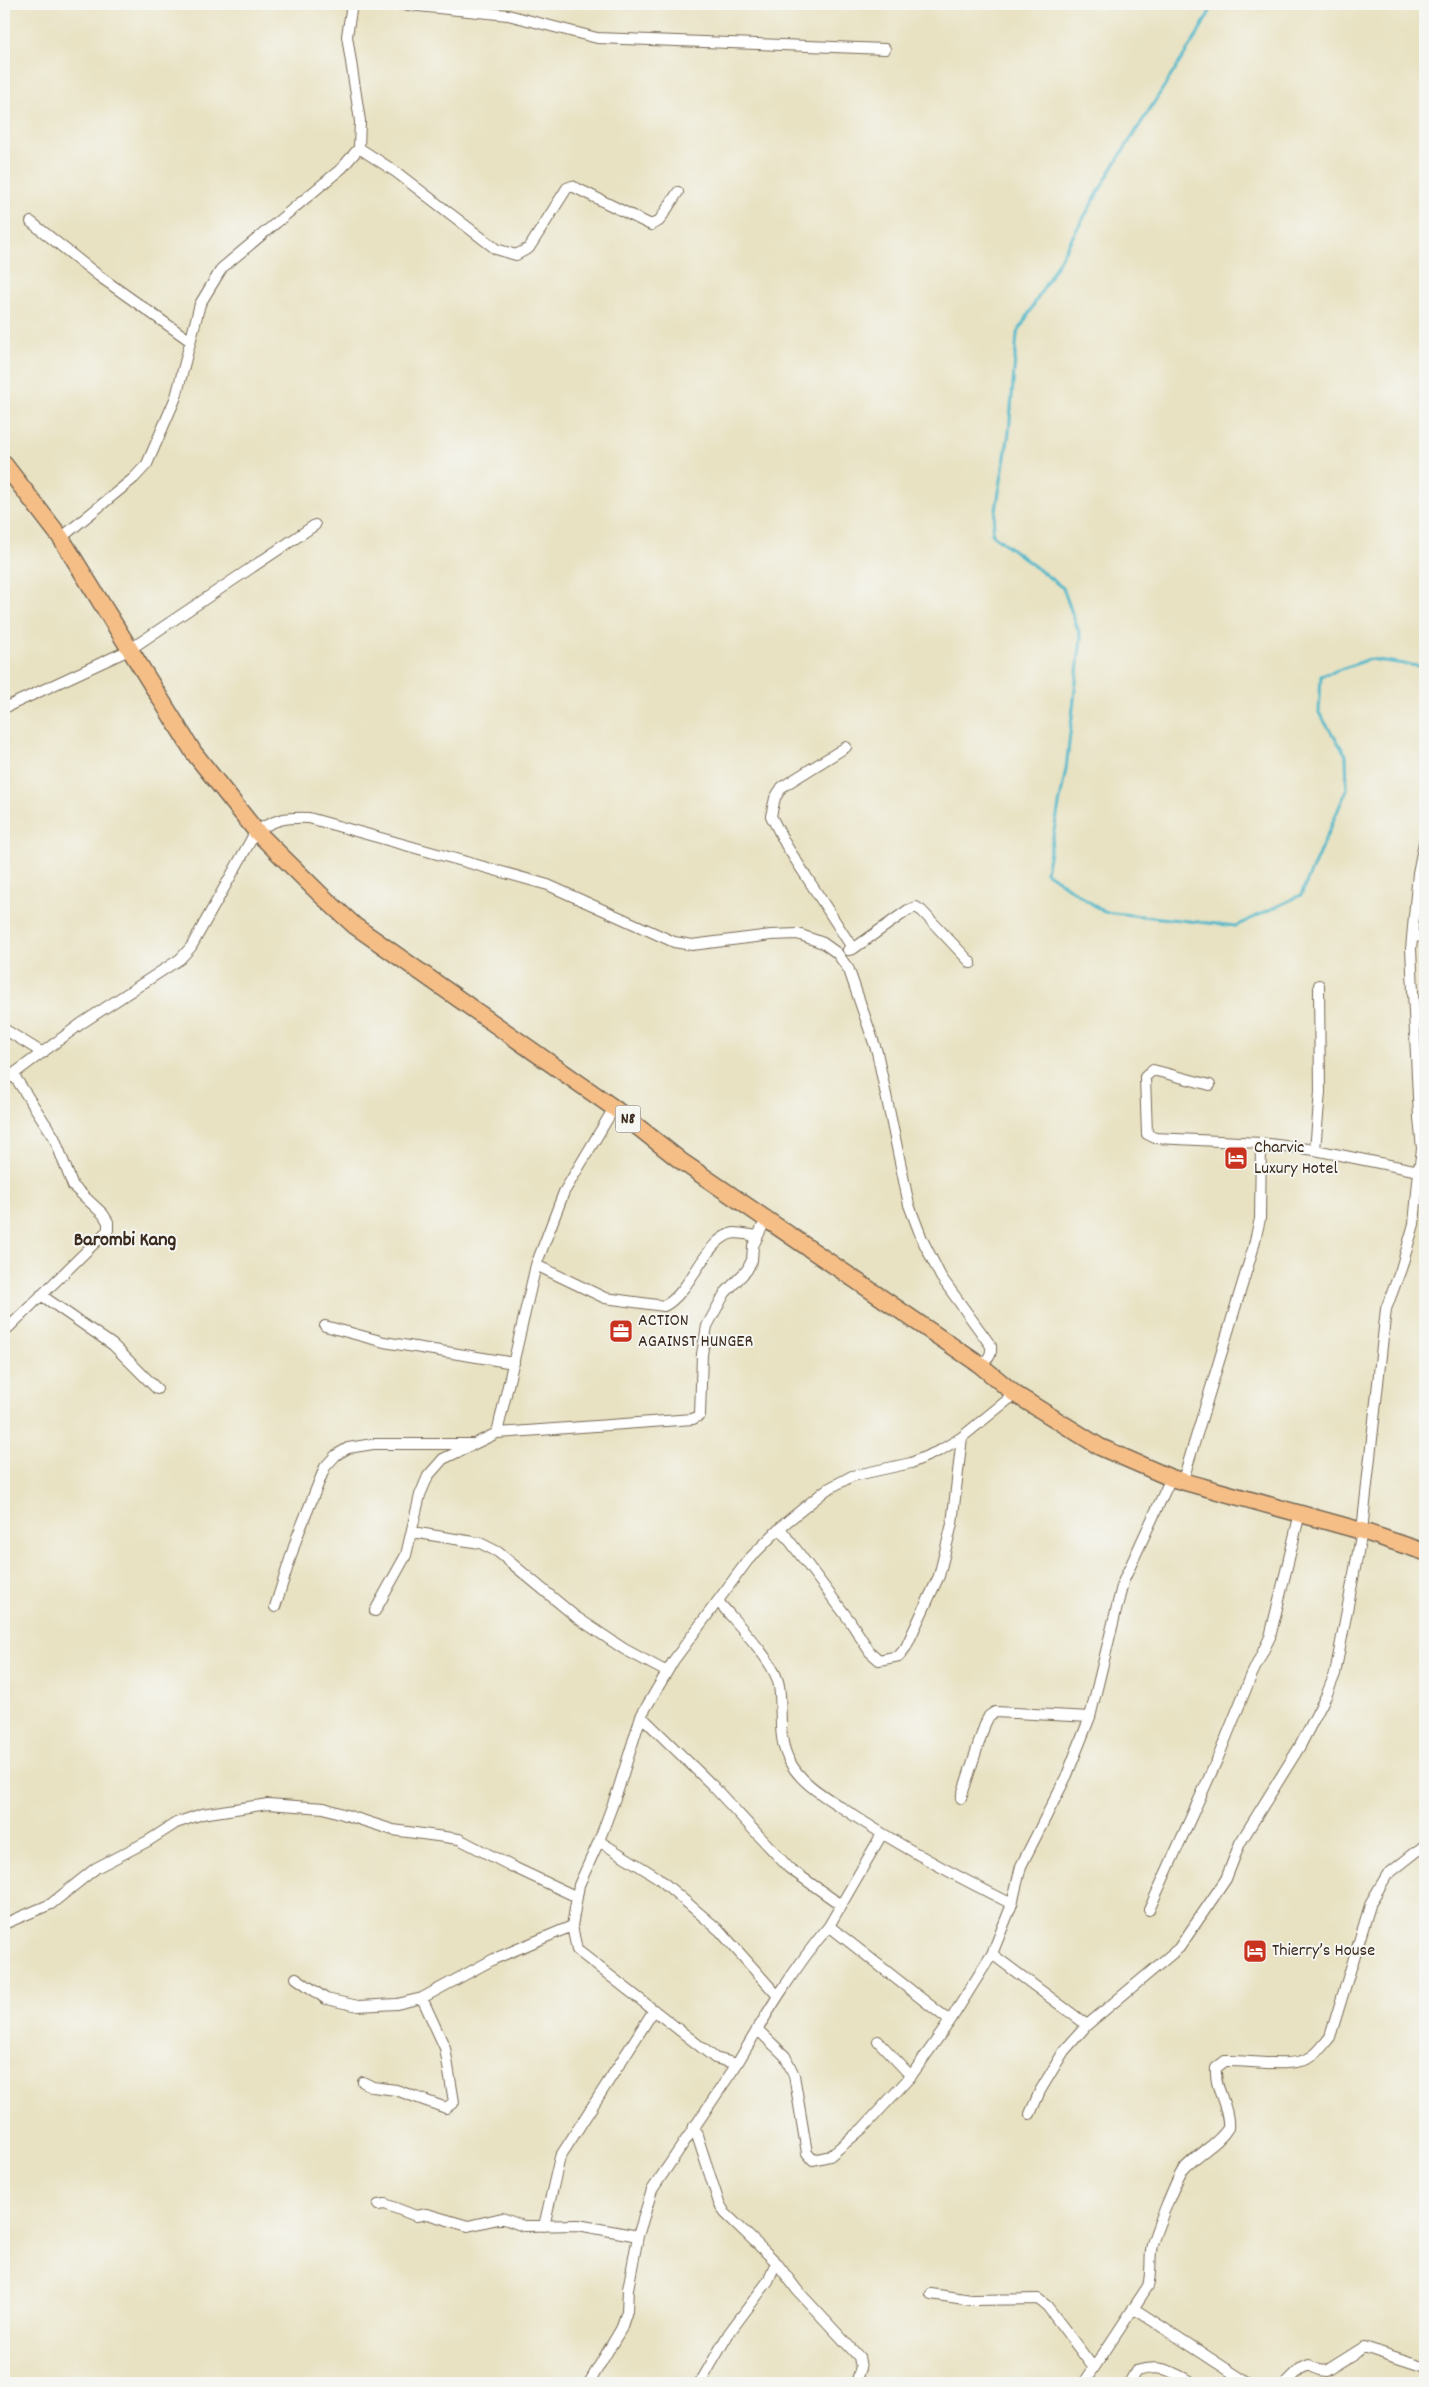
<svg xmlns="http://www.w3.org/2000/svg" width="1429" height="2387" viewBox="0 0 1429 2387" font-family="Dekko,sans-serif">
<rect width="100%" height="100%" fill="#f6f6f2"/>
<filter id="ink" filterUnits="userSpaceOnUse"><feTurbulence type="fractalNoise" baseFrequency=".02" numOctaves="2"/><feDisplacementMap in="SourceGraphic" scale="10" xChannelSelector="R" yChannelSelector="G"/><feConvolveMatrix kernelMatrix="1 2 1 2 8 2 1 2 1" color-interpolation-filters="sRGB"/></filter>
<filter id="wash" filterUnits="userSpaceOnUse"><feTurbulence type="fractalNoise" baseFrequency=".0096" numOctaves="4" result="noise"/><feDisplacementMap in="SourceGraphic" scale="20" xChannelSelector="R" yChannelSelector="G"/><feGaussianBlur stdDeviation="1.12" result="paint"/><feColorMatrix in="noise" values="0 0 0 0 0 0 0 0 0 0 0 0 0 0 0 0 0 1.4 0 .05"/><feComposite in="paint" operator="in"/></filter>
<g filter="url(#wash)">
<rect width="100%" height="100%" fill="#e8e2c2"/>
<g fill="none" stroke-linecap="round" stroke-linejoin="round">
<path stroke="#4db7ca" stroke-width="3" d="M 1214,4 L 1197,35 L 1111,170 L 1017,334 L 1009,433 L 992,534 L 1063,588 L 1081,638 L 1066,769 L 1046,872 L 1104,912 L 1236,926 L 1301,895 L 1347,789 L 1346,755 L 1319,713 L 1321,676 L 1370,659 L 1425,667"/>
</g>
</g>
<g filter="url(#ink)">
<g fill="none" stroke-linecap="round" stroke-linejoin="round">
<g stroke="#786a57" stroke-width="12">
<path id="minor" d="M 398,4 L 508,15 L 597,38 L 885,49
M 359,148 L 396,172 L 496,249 L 516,255 L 529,248 L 567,188 L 572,186 L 651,225 L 659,221 L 678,192
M 31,222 L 99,276 L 189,340
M 61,538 L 134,478 L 147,464 L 176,397 L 200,304 L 222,268 L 342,168 L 359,148 L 360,121 L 347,36 L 352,4
M 4,708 L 129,650 L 315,525
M 846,747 L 782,787 L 775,798 L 771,816 L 786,845 L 853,949
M 1412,937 L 1425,936
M 848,950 L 853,949 L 908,910 L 916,907 L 922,911 L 971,963
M 4,1029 L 43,1053
M 4,1081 L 82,1023 L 180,959 L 191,947 L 256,831 C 276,819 286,817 309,818 L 548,885 L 674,942 L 692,945 L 771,935 L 798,934 L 823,943 L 837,953 L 849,970 L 877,1052 L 909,1205 L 922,1239 L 941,1277 L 991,1346 C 992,1356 988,1359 980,1365
M 1419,1118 L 1411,949 L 1418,873 L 1425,838
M 1315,1150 L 1320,1092 L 1319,985
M 1419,1171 L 1422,1149 L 1419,1118 L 1425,1118
M 536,1265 L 605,1298 L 664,1306 C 691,1293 706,1237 734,1233 C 741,1233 750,1235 757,1236
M 41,1295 L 113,1345 L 157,1389
M 325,1326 L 384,1342 L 514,1363
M 4,1332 L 108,1230 L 108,1222 L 103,1214 L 73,1186 L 54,1137 L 13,1074
M 497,1433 L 693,1419 L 700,1415 L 702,1354 L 707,1326 L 725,1293 L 747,1270 L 752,1260 L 753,1246 L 766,1219
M 1183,1480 L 1253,1249 L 1260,1219 L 1261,1143
M 780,1528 L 850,1621 L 870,1652 L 879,1660 L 899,1656 L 906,1647 L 939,1576 L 952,1524 L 962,1437
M 412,1532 L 480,1543 L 498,1552 L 576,1617 L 624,1649 L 667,1672
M 718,1601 C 734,1621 776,1662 779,1686 C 783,1710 777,1735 788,1758 C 799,1783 827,1798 850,1813 C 901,1847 956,1876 1012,1904
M 275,1607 L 297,1537 L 325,1467 L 336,1455 L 348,1448 L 373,1444 L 471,1444
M 375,1611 L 406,1555 L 420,1495 L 428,1476 L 443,1459 L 497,1433 L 536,1265 L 564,1192 L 614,1108
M 641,1716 L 711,1784 L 789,1868 L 841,1905
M 961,1798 L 985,1724 L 989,1716 L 995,1712 L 1090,1717
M 599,1841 L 657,1877 L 720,1931 L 777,1995
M 1149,1910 L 1217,1760 L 1252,1674 L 1270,1637 L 1300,1513
M 4,1924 L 51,1904 L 96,1868 L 148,1841 L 176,1823 L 202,1814 L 268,1804 L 324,1808 L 393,1830 L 459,1839 L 511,1866 L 577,1897
M 829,1926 L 882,1834
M 992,1954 L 1087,2025
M 296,1978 L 326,1999 L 358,2006 L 397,2004 L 422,1998 L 494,1959 L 572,1926
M 950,2021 L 829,1926 C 793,1969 765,2016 737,2064 L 715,2058 L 577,1950 L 572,1926 L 579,1885 L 599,1841 L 618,1790 L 641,1716 L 674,1660 L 748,1560 L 783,1525 L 826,1490 L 852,1476 L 911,1463 L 941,1450 L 962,1437 L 1015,1394
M 757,2029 L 785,2056 L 794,2075 L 807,2153 L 813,2160 L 830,2156 L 863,2128 L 911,2076 L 950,2021 L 992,1954 L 1012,1904 L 1021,1866 L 1067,1775 L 1090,1717 L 1123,1582 L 1171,1478
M 878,2041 L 911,2076
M 363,2082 L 373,2087 L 396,2090 L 446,2108 L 454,2102 L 445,2048 L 422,1998
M 1030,2114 L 1040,2091 L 1064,2051 L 1087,2025 L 1179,1948 L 1226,1879 L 1240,1843 L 1300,1746 L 1326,1696 L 1335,1674 L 1362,1531 L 1386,1309 L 1401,1269 L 1414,1224 L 1419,1171 L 1315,1150 L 1261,1143 L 1155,1138 L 1147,1134 L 1145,1077 L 1153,1070 L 1210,1085
M 694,2126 L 719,2203 L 725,2213 L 776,2262 L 797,2290 L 859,2357 L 861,2368 L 856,2383
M 378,2205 L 385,2204 L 416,2216 L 427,2214 L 468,2226 L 502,2218 L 523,2226 L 578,2225 L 638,2236
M 544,2226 L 560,2157 L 654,2010
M 931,2294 L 971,2300 L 1038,2299 L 1047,2306 L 1093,2367
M 1133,2308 L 1248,2383
M 589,2383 L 621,2329 L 627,2311 L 628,2289 L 638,2236 L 652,2190 L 737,2064
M 700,2383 L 729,2333 L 768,2281 L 776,2262
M 1084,2383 L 1148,2286 C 1152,2272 1149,2258 1152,2244 C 1156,2231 1176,2179 1183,2170 C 1196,2154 1218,2145 1228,2128 C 1230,2107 1214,2089 1216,2068 L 1225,2061 C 1248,2060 1292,2069 1311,2057 C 1319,2052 1324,2044 1330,2037 L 1371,1902 L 1387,1875 L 1425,1845
M 1129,2383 L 1136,2371 C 1161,2364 1171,2371 1193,2383
M 1286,2383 L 1300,2369 L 1309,2365 L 1319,2370 L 1326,2371 L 1364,2347 L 1425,2367"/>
</g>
<g stroke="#786a57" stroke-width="19">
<path id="trunk" d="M 4,464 L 61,538 L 194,753 L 256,831 L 321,895 L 355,926 L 614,1108 L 681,1161 L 980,1365 L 1015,1394 L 1100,1447 L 1171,1478 L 1362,1531 L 1425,1552"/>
</g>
<use href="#minor" stroke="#fff" stroke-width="10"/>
<use href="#trunk" stroke="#f6be87" stroke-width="16"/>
</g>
</g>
<defs>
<g id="hotel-square" transform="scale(1.25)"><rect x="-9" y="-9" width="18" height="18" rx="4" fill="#c8321e" stroke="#f6f6f2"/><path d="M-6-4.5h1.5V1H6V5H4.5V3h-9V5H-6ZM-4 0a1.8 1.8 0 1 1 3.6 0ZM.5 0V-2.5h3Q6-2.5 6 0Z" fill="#fff"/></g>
<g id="office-square" transform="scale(1.25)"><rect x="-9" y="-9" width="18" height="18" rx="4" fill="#c8321e" stroke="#f6f6f2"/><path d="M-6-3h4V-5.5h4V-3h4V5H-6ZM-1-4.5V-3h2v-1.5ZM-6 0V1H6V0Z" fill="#fff"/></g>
</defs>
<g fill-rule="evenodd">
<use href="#hotel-square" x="1236" y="1158"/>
<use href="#office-square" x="621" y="1331"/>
<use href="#hotel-square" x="1255" y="1951"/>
</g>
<g text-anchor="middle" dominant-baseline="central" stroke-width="4" stroke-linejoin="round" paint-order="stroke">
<rect fill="#f6f6f2" stroke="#73675e" stroke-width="1" x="615.5" y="1105.5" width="25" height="27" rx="4"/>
<g font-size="16" font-weight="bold" fill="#3b2a1e">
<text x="628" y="1119">N8</text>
</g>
<g font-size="18" fill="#3b2a1e" stroke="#f6f6f2" text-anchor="start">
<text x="1254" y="1148">Charvic<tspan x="1254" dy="21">Luxury Hotel</tspan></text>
<text x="638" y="1321">ACTION<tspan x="638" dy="21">AGAINST HUNGER</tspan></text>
<text x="1272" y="1951">Thierry’s House</text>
</g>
<g font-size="20" font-weight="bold" fill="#3b2a1e" stroke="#f6f6f2">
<text x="125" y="1241">Barombi Kang</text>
</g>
</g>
<rect width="1429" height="2387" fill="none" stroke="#f6f6f2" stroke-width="20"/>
</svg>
